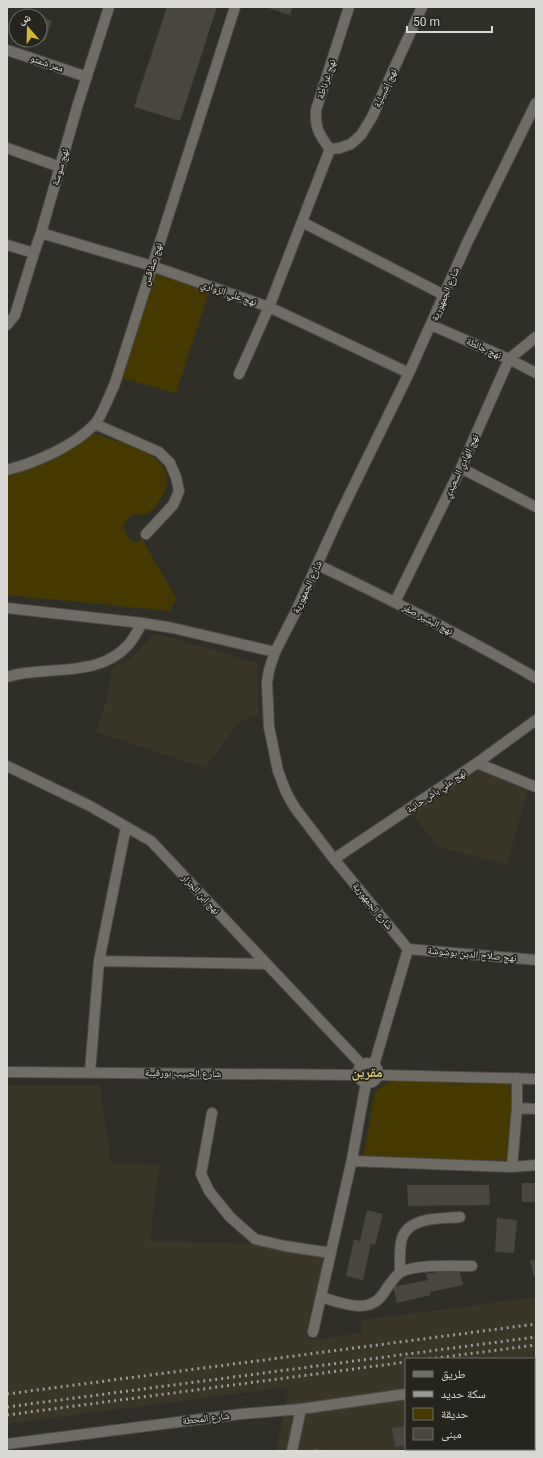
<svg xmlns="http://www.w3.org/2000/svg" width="543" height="1458" viewBox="0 0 543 1458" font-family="Roboto,'Noto Naskh Arabic',sans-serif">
<rect width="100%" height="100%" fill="#2f2e27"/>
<path fill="#393628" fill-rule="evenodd" d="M 155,633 L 257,663 L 258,715 L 240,721 L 205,768 L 96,732 L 107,698 L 112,669 L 117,664 L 127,662 Z
M 482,769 L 529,786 L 507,865 L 438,847 L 411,813 L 475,771 Z
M 7,1086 L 100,1086 L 111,1163 L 159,1165 L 150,1241 L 325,1245 L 309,1340 L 362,1333 L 361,1320 L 536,1297 L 536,1451 L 276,1451 L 289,1387 L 7,1424 ZM 406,1359 L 534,1359 L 534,1449 L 406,1449 Z"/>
<path fill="#453900" d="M 159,274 L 209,292 L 176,393 L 118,377 L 151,277 Z
M 93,433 C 110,439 149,450 160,463 C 168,472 169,485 163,495 C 159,501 154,510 147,514 C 143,516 137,513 132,516 C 118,523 125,535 134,543 L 143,540 L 176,598 L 170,611 L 7,595 L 7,474 Z
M 391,1080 L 510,1084 L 515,1160 L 363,1159 L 375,1092 Z"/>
<path fill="#48463f" d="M 167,7 L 217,7 L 180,121 L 134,107 Z
M 265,7 L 293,7 L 290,15 Z
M 20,11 L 36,16 L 19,16 Z
M 40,17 L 52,21 L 45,41 L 40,40 Z
M 522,1183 L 536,1183 L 536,1202 L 522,1202 Z
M 407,1185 L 489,1185 L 490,1205 L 408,1206 Z
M 367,1210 L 383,1214 L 375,1245 L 371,1244 L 363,1280 L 346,1276 L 354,1239 L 360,1241 Z
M 497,1218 L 517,1220 L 514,1253 L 495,1252 Z
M 536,1259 L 536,1275 L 534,1276 L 530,1261 Z
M 459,1268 L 463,1285 L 430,1292 L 431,1295 L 397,1303 L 393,1287 L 428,1280 L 426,1274 Z
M 406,1426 L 406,1445 L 395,1447 L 392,1428 Z
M 314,1448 L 325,1450 L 325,1451 L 313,1451 Z
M 449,1449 L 463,1449 L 463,1451 L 450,1451 Z"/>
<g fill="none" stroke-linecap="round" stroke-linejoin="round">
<g stroke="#4d4c46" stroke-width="12">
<path id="minor" d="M 7,50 L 87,77
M 7,148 L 60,167
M 330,149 L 340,148 L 351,144 L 361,135 L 372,117 L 422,7
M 330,149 C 319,135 315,128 316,110 L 349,7
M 302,222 L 444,295
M 41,233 L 152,266 L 269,307 L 409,373
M 7,245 L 34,253
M 7,325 L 15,315 L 34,253 L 41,233 L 78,104 L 109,7
M 431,325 L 509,359 L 536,373
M 239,374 L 269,307 L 330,149
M 95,424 L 159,452 L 170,463 L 176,477 L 179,491 L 173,505 L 146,534
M 461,468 L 536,507
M 7,470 C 37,462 72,447 94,425 C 101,418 109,396 114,386 L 235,7
M 318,565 C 392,600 465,637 536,678
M 395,602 L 461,468 L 509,359 L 536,337
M 275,652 L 296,611 L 340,514 L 409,373 L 467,243 L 536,103
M 7,677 C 13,675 19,674 25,673 C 61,668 103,674 129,644 C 134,638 138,630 142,623
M 477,763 L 536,787
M 7,766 L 90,806 L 151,841 L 362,1065
M 334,859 L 477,763 L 536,720
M 408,949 L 536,960
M 99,961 L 267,964
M 90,1072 L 99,961 L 126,827
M 517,1108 L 536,1109
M 212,1113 L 201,1174 L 209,1191 L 230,1217 L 255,1239 L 285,1246 L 331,1253
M 352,1161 L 512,1167 L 536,1165
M 512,1167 L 517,1108 L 517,1078
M 400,1272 C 400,1262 399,1248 402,1238 C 410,1216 441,1219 460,1217
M 321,1297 C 341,1303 369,1315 383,1294 C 388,1287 394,1276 401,1272 C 417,1264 453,1266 472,1266
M 313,1332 L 352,1159 L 366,1083
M 534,1376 L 536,1376
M 7,1444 L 241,1414 L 301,1409 L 406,1394
M 292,1451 L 301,1409"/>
</g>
<g stroke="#4d4c46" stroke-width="12">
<path id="tertiary" d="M 7,608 L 142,623 L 173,628 L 275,652 L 269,670 L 267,683 L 269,727 L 278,771 L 286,792 L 295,808 L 334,859 L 408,949 L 374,1065
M358 1073a10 10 0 1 1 20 0a10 10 0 1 1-20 0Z
M 7,1072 L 358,1075
M 378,1075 L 536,1079"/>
</g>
<use href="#minor" stroke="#6f6d65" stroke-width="10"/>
<use href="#tertiary" stroke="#6f6d65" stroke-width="10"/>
<path stroke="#9b9a94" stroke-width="3" stroke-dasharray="2 4" stroke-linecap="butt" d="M 429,1359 L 536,1345
M 7,1394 L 536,1324
M 7,1407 L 536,1337
M 7,1415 L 406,1362"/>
</g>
<g text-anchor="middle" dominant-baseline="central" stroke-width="3.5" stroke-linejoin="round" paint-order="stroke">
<g font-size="10" fill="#d9d8d3" stroke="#25241d">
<text transform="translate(47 63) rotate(19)">ممر شمتو</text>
<text transform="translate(326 79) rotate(-72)">نهج غرناطة</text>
<text transform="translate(385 88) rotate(-65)">نهج إشبيلية</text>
<text transform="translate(60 167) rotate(-74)">نهج سوسة</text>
<text transform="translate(152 264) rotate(-72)">نهج صفاقس</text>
<text transform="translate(229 293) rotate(19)">نهج علي الزواري</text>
<text transform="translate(445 294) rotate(-67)">شارع الجمهورية</text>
<text transform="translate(484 348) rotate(24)">نهج جالطة</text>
<text transform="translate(461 466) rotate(-65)">نهج الهادي السعيدي</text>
<text transform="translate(307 587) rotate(-65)">شارع الجمهورية</text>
<text transform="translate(428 619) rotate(28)">نهج البشير صفر</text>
<text transform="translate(436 791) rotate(-34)">نهج علي باش حانبة</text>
<text transform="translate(201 894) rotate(47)">نهج ابن الجزار</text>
<text transform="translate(373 906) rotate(51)">شارع الجمهورية</text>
<text transform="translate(472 954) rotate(5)">نهج صلاح الدين بوشوشة</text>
<text transform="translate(183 1073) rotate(1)">شارع الحبيب بورقيبة</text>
<text transform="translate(206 1418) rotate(-7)">شارع المحطة</text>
</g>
<g font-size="14" font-weight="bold" fill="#d7c476" stroke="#25241d">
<text x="367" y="1072">مقرين</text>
</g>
</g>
<rect width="543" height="1458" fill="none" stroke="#d9d8d3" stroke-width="16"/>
<rect x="405" y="1358" width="130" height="92" fill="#25241d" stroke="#6d6c66"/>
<rect x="413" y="1371" width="20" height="6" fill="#6f6d65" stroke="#6d6c66"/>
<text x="441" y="1378" font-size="12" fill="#d9d8d3">طريق</text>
<rect x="413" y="1391" width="20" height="6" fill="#9b9a94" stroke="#6d6c66"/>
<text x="441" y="1398" font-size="12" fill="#d9d8d3">سكة حديد</text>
<rect x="413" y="1408" width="20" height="12" fill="#453900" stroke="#6d6c66"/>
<text x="441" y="1418" font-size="12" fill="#d9d8d3">حديقة</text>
<rect x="413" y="1428" width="20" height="12" fill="#48463f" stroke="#6d6c66"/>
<text x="441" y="1438" font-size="12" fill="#d9d8d3">مبنى</text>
<g transform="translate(28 28) rotate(340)"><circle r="19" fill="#25241d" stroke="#6d6c66"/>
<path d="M0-3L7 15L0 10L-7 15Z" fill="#d3b635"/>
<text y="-6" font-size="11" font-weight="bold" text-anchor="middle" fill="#d9d8d3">ش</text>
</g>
<path d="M407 26v6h85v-6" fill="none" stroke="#d9d8d3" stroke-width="2"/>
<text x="413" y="26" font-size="12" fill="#d9d8d3" stroke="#25241d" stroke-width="3" paint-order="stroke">50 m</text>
</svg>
